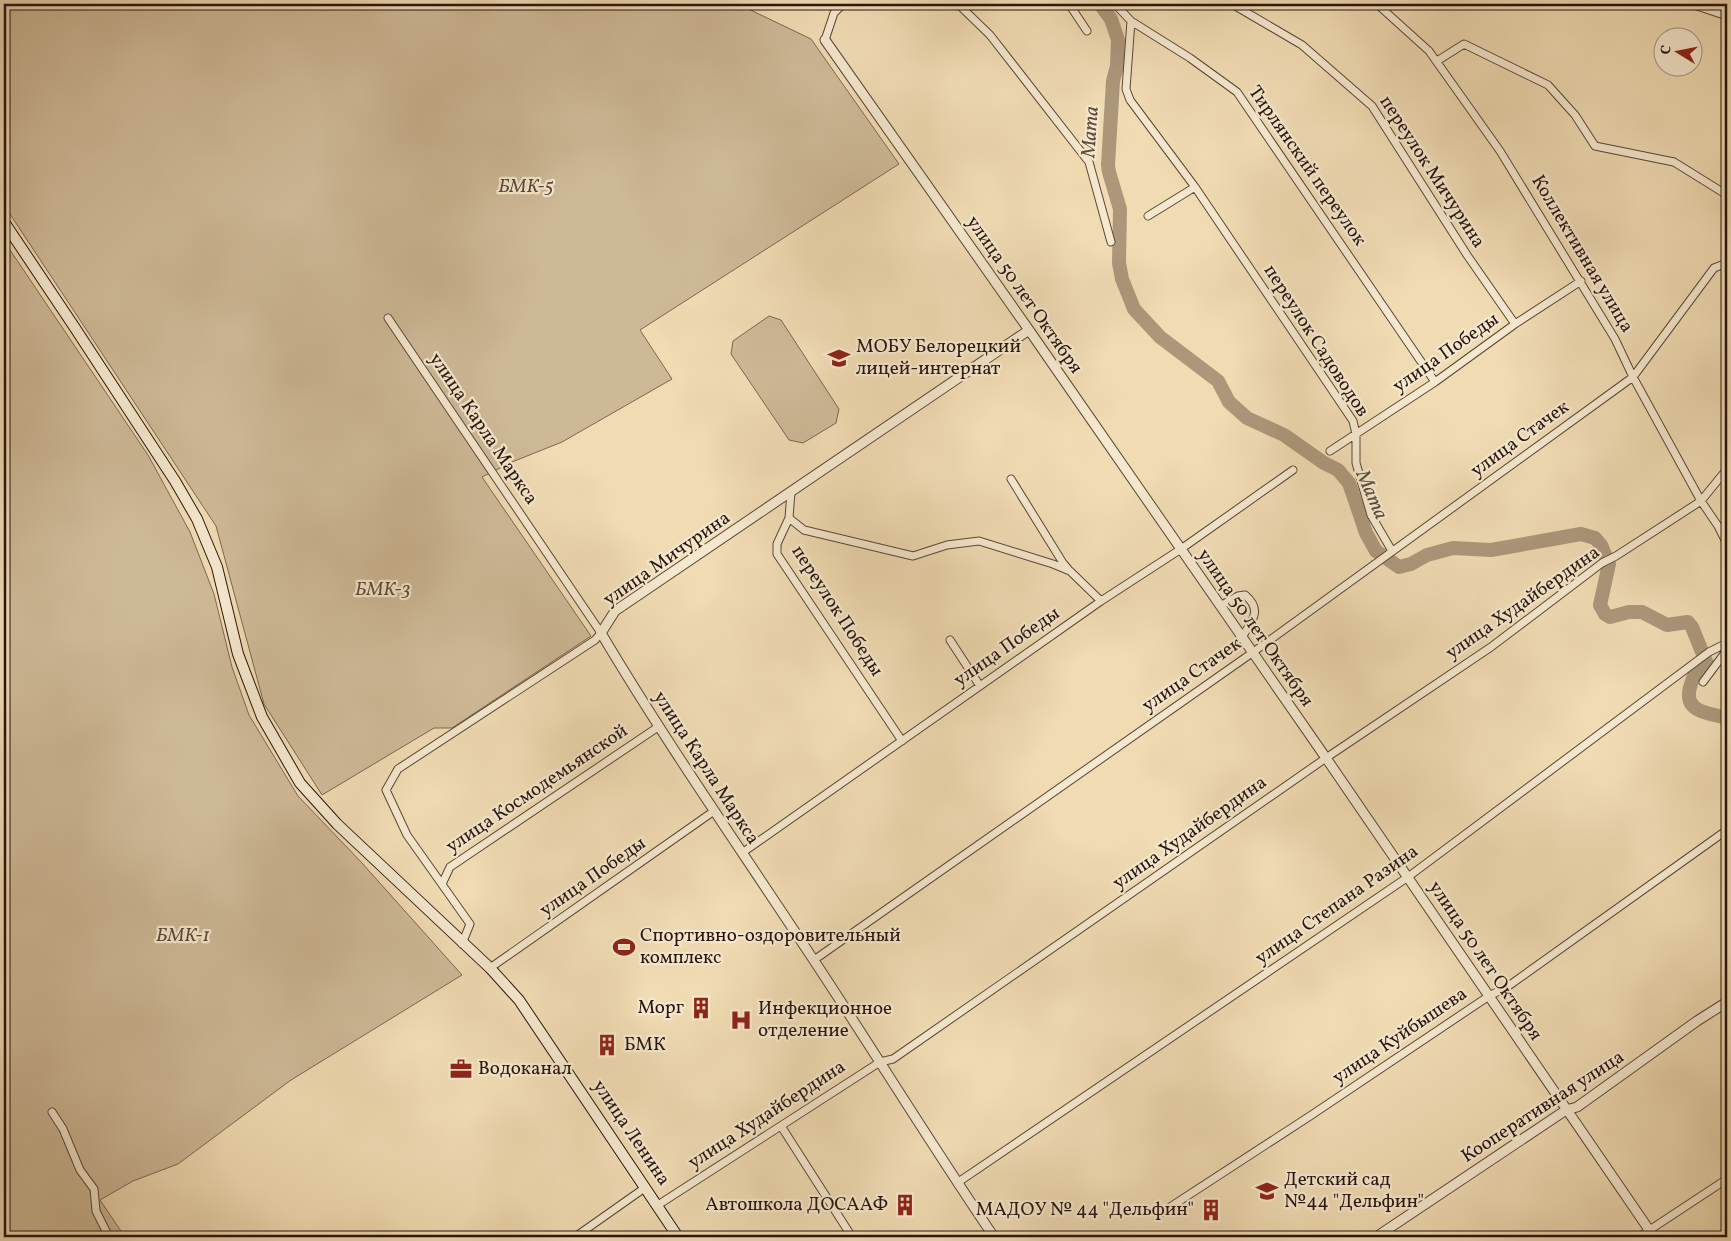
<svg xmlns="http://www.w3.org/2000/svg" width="1731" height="1241" viewBox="0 0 1731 1241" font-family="Vollkorn,serif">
<rect width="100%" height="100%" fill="#f0dbb3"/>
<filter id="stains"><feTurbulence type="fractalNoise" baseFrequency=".004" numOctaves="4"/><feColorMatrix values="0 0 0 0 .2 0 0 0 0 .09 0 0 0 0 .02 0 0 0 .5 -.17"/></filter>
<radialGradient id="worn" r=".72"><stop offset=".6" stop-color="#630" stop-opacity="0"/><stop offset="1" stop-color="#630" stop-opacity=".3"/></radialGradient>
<path fill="#ceb997" stroke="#7c6652" d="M 4,4 L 738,4 L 811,39 L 899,164 L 640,330 L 672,379 L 562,442 L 512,462 L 482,477 L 591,636 L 452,728 L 434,728 L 322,795 L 264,704 L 216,526 L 4,205 Z
M 4,241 L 148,455 L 190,532 L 214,594 L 232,667 L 249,715 L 298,796 L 362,863 L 462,975 L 291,1080 L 178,1164 L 133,1181 L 100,1200 L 125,1237 L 4,1237 Z
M 769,316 L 781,320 L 839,409 L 836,423 L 803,443 L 789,440 L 731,354 L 733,341 Z"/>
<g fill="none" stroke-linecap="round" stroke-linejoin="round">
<path stroke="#ac977b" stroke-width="14" d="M 1100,4 L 1111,19 L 1118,40 L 1117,66 L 1113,81 L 1108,165 L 1109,172 L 1120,209 L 1119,263 L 1122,279 L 1134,309 L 1160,337 L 1218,381 L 1229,402 L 1247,418 L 1284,435 L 1324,463 L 1338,470 L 1349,483 L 1366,533 L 1376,551 L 1399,567 L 1411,564 L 1427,555 L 1453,548 L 1491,550 L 1581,534 L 1595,538 L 1601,545 L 1609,564 L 1600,605 L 1605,614 L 1610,617 L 1629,612 L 1642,612 L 1667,625 L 1688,622 L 1692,627 L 1707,664 L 1702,671 L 1694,676 C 1692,682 1688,690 1689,696 C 1689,713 1714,714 1727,718"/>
<g stroke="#5b4636" stroke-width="9">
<path id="minor" d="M 958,4 L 990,35 L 1089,162 L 1111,242
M 1069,4 L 1087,31
M 1115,4 L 1131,21 L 1190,58 L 1237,92 L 1435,382
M 1232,4 L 1302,45 L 1372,106 L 1467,255 L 1515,324
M 1377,4 L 1429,51 L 1500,151 L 1615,339 L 1633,377 L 1701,501 L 1718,526 L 1727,544
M 1691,4 L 1727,16
M 1131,21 L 1126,89 L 1130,100 L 1195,187 L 1353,421 L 1356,434 L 1356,463 L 1371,515 L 1392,551
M 825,40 L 834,13 L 843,4
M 1437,61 L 1464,44 L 1548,85 L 1575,115 L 1595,146 L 1674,162 L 1727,195
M 1148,216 L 1195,187
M 388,318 L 601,633 L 595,640 L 398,769 L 386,790 L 407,835 L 470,924 L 462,944
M 1330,451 L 1435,382 L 1515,324 L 1581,281
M 1011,479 L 1063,563 L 1068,569
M 791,492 L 789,518 L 777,544 L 777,554 L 902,741
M 789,518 L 804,530 L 913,556 L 947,545 L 979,541 L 1053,564 L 1070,571 L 1101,601
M 1220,606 L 1238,596 L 1245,595 C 1263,610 1252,621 1242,637
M 950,640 L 980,686
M 1703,682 L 1727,650
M 742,853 L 1101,601 L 1181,549 L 1293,470
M 442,884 L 450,867 L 658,727
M 814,960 L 1252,653 L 1633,377 L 1714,268 L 1727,263
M 490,968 L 714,811
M 52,1112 L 63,1129 L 80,1170 L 94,1189 L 96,1211 L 109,1237
M 781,1126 L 852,1237
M 957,1183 L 1408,877 L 1709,652 L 1727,643
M 658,1205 L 880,1062 L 893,1059 L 1326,758 L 1491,647 L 1602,563 L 1616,556 L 1701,501 L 1727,469
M 1161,1213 L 1310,1116 L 1489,996 L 1507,987 L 1727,830
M 575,1237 L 646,1187
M 1639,1237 L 1727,1179"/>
</g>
<g stroke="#5b4636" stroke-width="11">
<path id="tertiary" d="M 825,40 L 1029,330 L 1326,758 L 1654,1237
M 994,1237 C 932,1146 874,1051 813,959 C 742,851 667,744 601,633 L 615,611 L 1029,330
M 1376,1237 L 1566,1110 L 1577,1107 L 1697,1021 L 1727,1002"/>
</g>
<g stroke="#29140d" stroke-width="12">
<path id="secondary" d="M 4,222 L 75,328 L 175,481 L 197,519 L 217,567 L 238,654 L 262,717 L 300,783 L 337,824 L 490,968 L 519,1000 L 678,1237"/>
</g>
<use href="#minor" stroke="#f5e8ce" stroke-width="7"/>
<use href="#tertiary" stroke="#f5e8ce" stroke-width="9"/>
<use href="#secondary" stroke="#f5e8ce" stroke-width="10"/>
</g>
<defs>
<g id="school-bare" transform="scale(1.725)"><path d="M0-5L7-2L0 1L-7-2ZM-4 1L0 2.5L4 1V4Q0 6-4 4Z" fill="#8f2418" stroke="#f5e8ce" stroke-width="2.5" paint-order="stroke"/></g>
<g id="stadium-bare" transform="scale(1.725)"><path d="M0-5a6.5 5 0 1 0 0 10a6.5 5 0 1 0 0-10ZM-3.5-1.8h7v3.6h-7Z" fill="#8f2418" stroke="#f5e8ce" stroke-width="2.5" paint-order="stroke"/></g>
<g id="building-bare" transform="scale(1.725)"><path d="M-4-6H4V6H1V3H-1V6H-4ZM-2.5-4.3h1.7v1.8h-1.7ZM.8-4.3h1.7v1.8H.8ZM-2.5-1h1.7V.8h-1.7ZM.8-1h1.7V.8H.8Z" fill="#8f2418" stroke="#f5e8ce" stroke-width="2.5" paint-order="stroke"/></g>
<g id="hospital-bare" transform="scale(1.725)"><path d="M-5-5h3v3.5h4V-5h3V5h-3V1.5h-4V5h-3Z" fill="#8f2418" stroke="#f5e8ce" stroke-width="2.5" paint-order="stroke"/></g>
<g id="office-bare" transform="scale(1.725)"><path d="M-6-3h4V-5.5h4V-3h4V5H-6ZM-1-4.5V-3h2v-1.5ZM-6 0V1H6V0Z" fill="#8f2418" stroke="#f5e8ce" stroke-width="2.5" paint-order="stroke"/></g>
</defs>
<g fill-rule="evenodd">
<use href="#school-bare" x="839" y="358"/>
<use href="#stadium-bare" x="624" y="947"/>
<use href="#building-bare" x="701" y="1008"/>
<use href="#hospital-bare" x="741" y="1020"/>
<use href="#building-bare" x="607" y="1045"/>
<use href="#office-bare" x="461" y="1069"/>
<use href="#school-bare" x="1267" y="1191"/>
<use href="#building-bare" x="905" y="1205"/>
<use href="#building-bare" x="1211" y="1210"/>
</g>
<g text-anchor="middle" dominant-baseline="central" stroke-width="4.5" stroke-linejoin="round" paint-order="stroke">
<g font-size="19" fill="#29140d" stroke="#f5e8ce">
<text transform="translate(1307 166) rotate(55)">Тирлянский переулок</text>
<text transform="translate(1432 172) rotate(57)">переулок Мичурина</text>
<text transform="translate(1582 254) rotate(59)">Коллективная улица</text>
<text transform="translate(1024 295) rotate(55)">улица 50 лет Октября</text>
<text transform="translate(1316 341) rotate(57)">переулок Садоводов</text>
<text transform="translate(1446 353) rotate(-35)">улица Победы</text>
<text transform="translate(483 429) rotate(56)">улица Карла Маркса</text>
<text transform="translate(1520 439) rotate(-36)">улица Стачек</text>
<text transform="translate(667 559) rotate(-35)">улица Мичурина</text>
<text transform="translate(1523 603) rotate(-35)">улица Худайбердина</text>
<text transform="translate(837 611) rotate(57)">переулок Победы</text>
<text transform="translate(1255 628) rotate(55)">улица 50 лет Октября</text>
<text transform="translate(1007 647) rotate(-35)">улица Победы</text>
<text transform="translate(1192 675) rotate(-35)">улица Стачек</text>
<text transform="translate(706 768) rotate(57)">улица Карла Маркса</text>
<text transform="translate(537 789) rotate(-34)">улица Космодемьянской</text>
<text transform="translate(1190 833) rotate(-35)">улица Худайбердина</text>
<text transform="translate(593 877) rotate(-35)">улица Победы</text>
<text transform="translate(1337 905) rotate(-35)">улица Степана Разина</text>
<text transform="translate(1485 961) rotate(56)">улица 50 лет Октября</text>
<text transform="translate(1400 1036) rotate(-34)">улица Куйбышева</text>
<text transform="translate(1543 1107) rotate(-33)">Кооперативная улица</text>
<text transform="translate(767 1115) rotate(-33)">улица Худайбердина</text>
<text transform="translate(631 1133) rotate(56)">улица Ленина</text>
</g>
<g font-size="19" font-style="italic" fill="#5b4636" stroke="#f5e8ce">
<text x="526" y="187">БМК-5</text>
<text x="383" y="590">БМК-3</text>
<text x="183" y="936">БМК-1</text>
</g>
<g font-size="19" fill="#29140d" stroke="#f5e8ce" text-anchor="start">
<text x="856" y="347">МОБУ Белорецкий<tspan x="856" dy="22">лицей-интернат</tspan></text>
<text x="640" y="936">Спортивно-оздоровительный<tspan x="640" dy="22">комплекс</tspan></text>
<text x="684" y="1008" text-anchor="end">Морг</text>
<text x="758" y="1009">Инфекционное<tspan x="758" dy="22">отделение</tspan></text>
<text x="624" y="1045">БМК</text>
<text x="478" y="1069">Водоканал</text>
<text x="1284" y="1180">Детский сад<tspan x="1284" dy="22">№44 "Дельфин"</tspan></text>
<text x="888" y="1205" text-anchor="end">Автошкола ДОСААФ</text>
<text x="1194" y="1210" text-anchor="end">МАДОУ № 44 "Дельфин"</text>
</g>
<g font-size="20" font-style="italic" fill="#5d4839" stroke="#f5e8ce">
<text transform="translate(1091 132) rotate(-86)">Мата</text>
<text transform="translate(1371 495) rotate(66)">Мата</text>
</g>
</g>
<rect width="1731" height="1241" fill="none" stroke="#f0dbb3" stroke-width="20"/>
<rect x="5" y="5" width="1721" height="1231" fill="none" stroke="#29140d" stroke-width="2.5"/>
<rect x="10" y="10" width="1711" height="1221" fill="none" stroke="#29140d"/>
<g transform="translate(1678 52) rotate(280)"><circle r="24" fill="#f5e8ce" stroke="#a39381"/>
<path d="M0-4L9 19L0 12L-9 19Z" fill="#8f2418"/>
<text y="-8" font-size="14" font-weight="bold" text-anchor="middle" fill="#29140d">С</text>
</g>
<rect width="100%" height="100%" filter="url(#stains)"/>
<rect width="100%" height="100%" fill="url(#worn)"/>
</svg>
